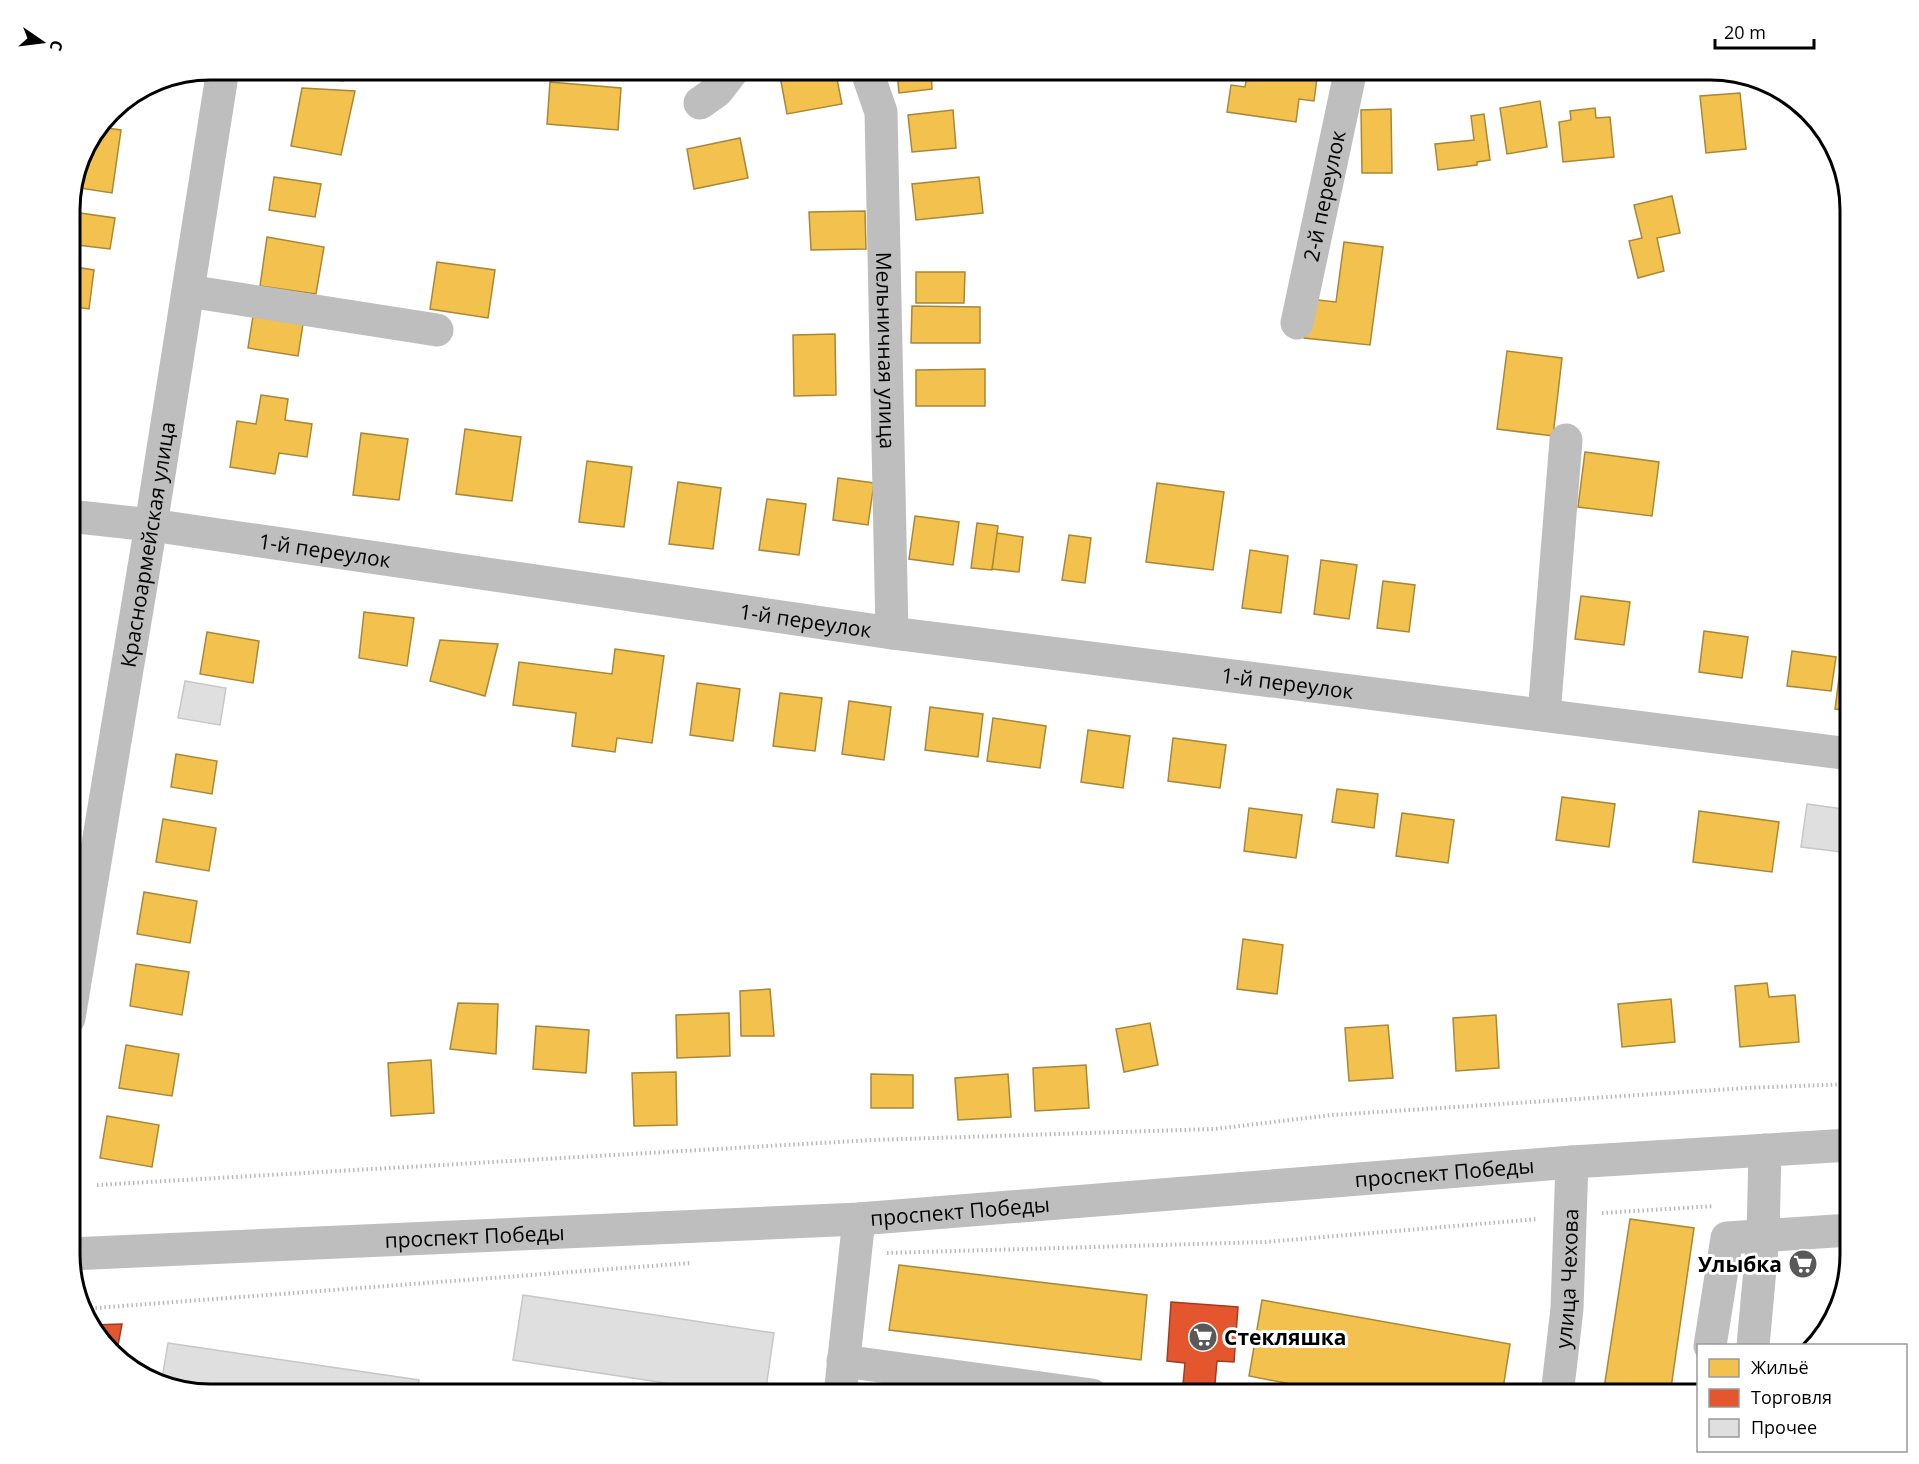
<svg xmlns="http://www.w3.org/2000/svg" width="1919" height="1464" viewBox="0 0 1919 1464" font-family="'Open Sans',sans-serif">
<rect width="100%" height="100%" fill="#fff"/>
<path fill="#f2c14e" stroke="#a98737" stroke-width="1.5" d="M 293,69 L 345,69 L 343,81 L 292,74 Z
M 814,69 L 835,69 L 842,104 L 787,114 L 780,76 Z
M 931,69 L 932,89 L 899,93 L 897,73 Z
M 1248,69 L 1318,70 L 1314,101 L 1299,99 L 1296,122 L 1227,112 L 1231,85 L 1245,87 Z
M 550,82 L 621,88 L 618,130 L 547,124 Z
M 302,88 L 355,91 L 341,155 L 291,146 Z
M 1740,93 L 1746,149 L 1706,153 L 1700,96 Z
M 1540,101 L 1547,147 L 1507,154 L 1500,108 Z
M 1595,108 L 1596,118 L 1610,117 L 1614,157 L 1563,162 L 1559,122 L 1571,120 L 1570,111 Z
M 1391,109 L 1392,173 L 1362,173 L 1361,110 Z
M 953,110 L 956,148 L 912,152 L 908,115 Z
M 1484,114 L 1490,160 L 1477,162 L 1477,165 L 1438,170 L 1435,144 L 1474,140 L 1471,116 Z
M 99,127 L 121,130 L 112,193 L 73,187 L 84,147 Z
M 740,138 L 748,178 L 694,189 L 687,149 Z
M 274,177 L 321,184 L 315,217 L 269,210 Z
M 979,177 L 983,213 L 916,220 L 912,184 Z
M 1672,196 L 1680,233 L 1657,238 L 1664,271 L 1638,278 L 1629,241 L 1642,238 L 1634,205 Z
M 865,211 L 866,249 L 811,250 L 809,212 Z
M 73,212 L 115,218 L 110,249 L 69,244 Z
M 267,237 L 324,247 L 316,294 L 260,286 Z
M 1344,242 L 1383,247 L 1370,345 L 1304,338 L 1309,299 L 1336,302 Z
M 437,262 L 495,270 L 488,318 L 430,309 Z
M 69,266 L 94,270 L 89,309 L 69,306 Z
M 916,272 L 965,272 L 964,303 L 916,303 Z
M 912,306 L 980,307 L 980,343 L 911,343 Z
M 253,316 L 303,324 L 298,356 L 248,348 Z
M 835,334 L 836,395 L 794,396 L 793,335 Z
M 1507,351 L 1562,358 L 1553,436 L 1497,429 Z
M 985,369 L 985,406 L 916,406 L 916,370 Z
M 69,387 L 78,389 L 72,431 L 69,431 Z
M 261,395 L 288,399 L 285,420 L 312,424 L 307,457 L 279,453 L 275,474 L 230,467 L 237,421 L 256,424 Z
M 465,429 L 521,437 L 512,501 L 456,494 Z
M 361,433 L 408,439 L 399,500 L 353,495 Z
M 1585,452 L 1659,462 L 1652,516 L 1578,507 Z
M 587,461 L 632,467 L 624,527 L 579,522 Z
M 838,478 L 874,483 L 868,525 L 833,520 Z
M 678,482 L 721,488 L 713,549 L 669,544 Z
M 1157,483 L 1224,492 L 1213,570 L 1146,562 Z
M 767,499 L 806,504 L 799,555 L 759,550 Z
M 915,516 L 959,522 L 953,565 L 909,559 Z
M 977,523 L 998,526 L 992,570 L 971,568 Z
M 997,533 L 1023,537 L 1019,572 L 992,569 Z
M 1069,535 L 1091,538 L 1085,583 L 1062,580 Z
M 1250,550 L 1288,556 L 1281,613 L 1242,608 Z
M 1321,560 L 1357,565 L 1349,619 L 1314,614 Z
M 1383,581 L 1415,585 L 1409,632 L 1377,628 Z
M 1581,596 L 1630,602 L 1624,645 L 1575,639 Z
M 364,612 L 414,618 L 407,666 L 359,658 Z
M 1704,631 L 1748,637 L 1742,678 L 1699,672 Z
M 207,632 L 259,641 L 253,683 L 200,674 Z
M 440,640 L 498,644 L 485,696 L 430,681 Z
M 615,649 L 664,656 L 652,743 L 617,738 L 615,752 L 572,746 L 576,713 L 513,705 L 519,662 L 612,674 Z
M 1792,651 L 1836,657 L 1831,691 L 1787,686 Z
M 1842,655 L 1850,656 L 1850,711 L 1835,709 Z
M 697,683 L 740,689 L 733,741 L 690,735 Z
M 780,693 L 822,698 L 815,751 L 773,746 Z
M 849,701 L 891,707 L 884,760 L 842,754 Z
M 930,707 L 983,714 L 978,757 L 925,750 Z
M 993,718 L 1046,726 L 1040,768 L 987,761 Z
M 1088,730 L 1130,736 L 1123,788 L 1081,782 Z
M 1173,738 L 1226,745 L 1220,788 L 1168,781 Z
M 176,754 L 217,761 L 212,794 L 171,787 Z
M 1337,789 L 1378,794 L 1374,828 L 1332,822 Z
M 1562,797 L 1615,804 L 1609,847 L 1556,840 Z
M 1249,808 L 1302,815 L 1296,858 L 1244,851 Z
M 1699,811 L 1779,822 L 1772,872 L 1693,862 Z
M 1402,813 L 1454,820 L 1448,863 L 1396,856 Z
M 163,819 L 216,828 L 209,871 L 156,862 Z
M 144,892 L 197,901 L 190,943 L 137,934 Z
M 1243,939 L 1283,945 L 1277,994 L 1237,989 Z
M 136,964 L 189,972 L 182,1015 L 130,1006 Z
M 1767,983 L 1769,997 L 1795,995 L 1799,1042 L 1740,1047 L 1735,986 Z
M 770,989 L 774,1036 L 741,1036 L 740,991 Z
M 1671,999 L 1675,1042 L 1622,1047 L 1618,1004 Z
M 458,1003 L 498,1004 L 496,1054 L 450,1049 Z
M 729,1013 L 730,1056 L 677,1058 L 676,1015 Z
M 1496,1015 L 1499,1068 L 1456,1071 L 1453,1018 Z
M 1150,1023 L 1158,1065 L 1124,1072 L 1116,1029 Z
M 1388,1025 L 1393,1078 L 1349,1081 L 1345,1028 Z
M 536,1026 L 589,1030 L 586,1073 L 533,1069 Z
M 126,1045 L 179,1054 L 172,1096 L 119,1088 Z
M 431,1060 L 434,1113 L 391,1116 L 388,1063 Z
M 1086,1065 L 1089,1108 L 1035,1111 L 1033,1068 Z
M 676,1072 L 677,1125 L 634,1126 L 632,1073 Z
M 871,1074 L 913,1075 L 913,1108 L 871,1108 Z
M 1008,1074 L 1011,1117 L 958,1120 L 955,1078 Z
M 107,1116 L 159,1125 L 152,1167 L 100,1158 Z
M 1630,1219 L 1694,1228 L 1670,1395 L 1603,1395 Z
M 899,1265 L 1147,1295 L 1141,1360 L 889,1330 Z
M 1262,1300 L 1510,1344 L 1502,1395 L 1348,1395 L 1249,1376 Z"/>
<path fill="#e4572e" stroke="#a03d20" stroke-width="1.5" d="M 1171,1302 L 1238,1307 L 1234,1362 L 1217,1361 L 1214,1395 L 1182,1395 L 1185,1363 L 1167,1361 Z
M 122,1324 L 116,1356 L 91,1325 Z"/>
<path fill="#dfdfdf" stroke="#c7c7c7" stroke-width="1.5" d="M 185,681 L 226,688 L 220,725 L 178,718 Z
M 1807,804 L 1850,810 L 1850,853 L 1801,847 Z
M 523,1295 L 774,1333 L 765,1395 L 745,1395 L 513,1360 Z
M 168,1343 L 419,1380 L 417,1395 L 210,1395 L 162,1379 Z"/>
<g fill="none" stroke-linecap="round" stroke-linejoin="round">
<path stroke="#b9b9b9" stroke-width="4" stroke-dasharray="1.5 3" stroke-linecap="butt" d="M 97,1185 L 872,1140 L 1214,1129 L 1332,1115 L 1746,1088 L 1850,1084
M 1602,1213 L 1714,1206
M 887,1253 L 1265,1242 L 1538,1219
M 82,1309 L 690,1263"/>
<g stroke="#bebebe" stroke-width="33">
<path id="s1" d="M 866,69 L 881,112 L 892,633"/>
<path d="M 700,103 L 717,91 L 734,69"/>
<path d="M 188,291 L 437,330"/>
<path id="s2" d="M 1297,323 L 1351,69"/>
<path id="s3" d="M 69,516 L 151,525 L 892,633 L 1850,754"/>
<path d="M 1544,715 L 1566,440"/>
<path id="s4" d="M 69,1018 L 151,525 L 223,69"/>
<path id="s5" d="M 69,1254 L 859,1219 L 1572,1162 L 1850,1145"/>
<path d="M 1710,1346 L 1727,1238 L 1850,1230"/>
<path d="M 1753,1346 L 1763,1236 L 1765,1150"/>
<path d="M 843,1361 L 1092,1395"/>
<path d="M 840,1395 L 859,1219"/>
<path id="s6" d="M 1557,1395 L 1567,1309 L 1572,1162"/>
</g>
</g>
<defs>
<g id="supermarket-disc" transform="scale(1.5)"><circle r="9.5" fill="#595959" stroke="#fff"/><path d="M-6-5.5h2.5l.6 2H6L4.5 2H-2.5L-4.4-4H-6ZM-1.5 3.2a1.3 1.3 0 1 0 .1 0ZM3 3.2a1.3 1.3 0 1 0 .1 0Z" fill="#fff"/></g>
</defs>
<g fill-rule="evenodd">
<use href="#supermarket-disc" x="1803" y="1264"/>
<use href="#supermarket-disc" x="1203" y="1337"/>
</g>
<g text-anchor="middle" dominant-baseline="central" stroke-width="6" stroke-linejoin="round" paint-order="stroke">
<g font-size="21" fill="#000" stroke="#fff">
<text stroke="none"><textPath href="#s2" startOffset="130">2-й переулок</textPath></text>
<text stroke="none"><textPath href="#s1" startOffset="284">Мельничная улица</textPath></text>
<text stroke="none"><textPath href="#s4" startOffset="480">Красноармейская улица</textPath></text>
<text stroke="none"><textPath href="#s3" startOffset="258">1-й переулок</textPath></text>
<text stroke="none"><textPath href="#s3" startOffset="744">1-й переулок</textPath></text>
<text stroke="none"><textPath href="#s3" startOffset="1230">1-й переулок</textPath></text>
<text stroke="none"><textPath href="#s5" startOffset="1378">проспект Победы</textPath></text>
<text stroke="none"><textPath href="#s5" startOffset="892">проспект Победы</textPath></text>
<text stroke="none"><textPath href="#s5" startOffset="406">проспект Победы</textPath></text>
<text stroke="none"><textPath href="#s6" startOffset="117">улица Чехова</textPath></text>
</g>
<g font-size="21" font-weight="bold" fill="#000" stroke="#fff" text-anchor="end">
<text x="1782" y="1264">Улыбка</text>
<text x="1224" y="1337" text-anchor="start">Стекляшка</text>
</g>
</g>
<path d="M0 0H1919V1464H0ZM210 80H1710A130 130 0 0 1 1840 210V1254A130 130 0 0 1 1710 1384H210A130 130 0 0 1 80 1254V210A130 130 0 0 1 210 80Z" fill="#fff" fill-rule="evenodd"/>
<path fill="none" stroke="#000" stroke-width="3" d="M210 80H1710A130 130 0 0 1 1840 210V1254A130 130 0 0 1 1710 1384H210A130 130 0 0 1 80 1254V210A130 130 0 0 1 210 80Z"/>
<rect x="1697" y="1344" width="210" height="108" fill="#ffffff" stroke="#999999" stroke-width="1.5"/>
<rect x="1709" y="1359" width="30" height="18" fill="#f2c14e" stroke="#999999" stroke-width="1.5"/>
<text x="1751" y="1374" font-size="18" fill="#000000">Жильё</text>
<rect x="1709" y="1389" width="30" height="18" fill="#e4572e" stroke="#999999" stroke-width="1.5"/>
<text x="1751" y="1404" font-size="18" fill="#000000">Торговля</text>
<rect x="1709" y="1419" width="30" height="18" fill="#dfdfdf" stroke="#999999" stroke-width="1.5"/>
<text x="1751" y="1434" font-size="18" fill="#000000">Прочее</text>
<g transform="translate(42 42) rotate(104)" stroke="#ffffff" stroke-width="4.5" paint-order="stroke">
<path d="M0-4.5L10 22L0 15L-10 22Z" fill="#000000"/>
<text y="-9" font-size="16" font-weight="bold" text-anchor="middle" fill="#000000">С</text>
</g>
<path d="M1715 39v9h99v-9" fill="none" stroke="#000000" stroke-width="3"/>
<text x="1724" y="39" font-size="18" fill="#000000" stroke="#ffffff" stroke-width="4.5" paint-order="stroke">20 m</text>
</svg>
